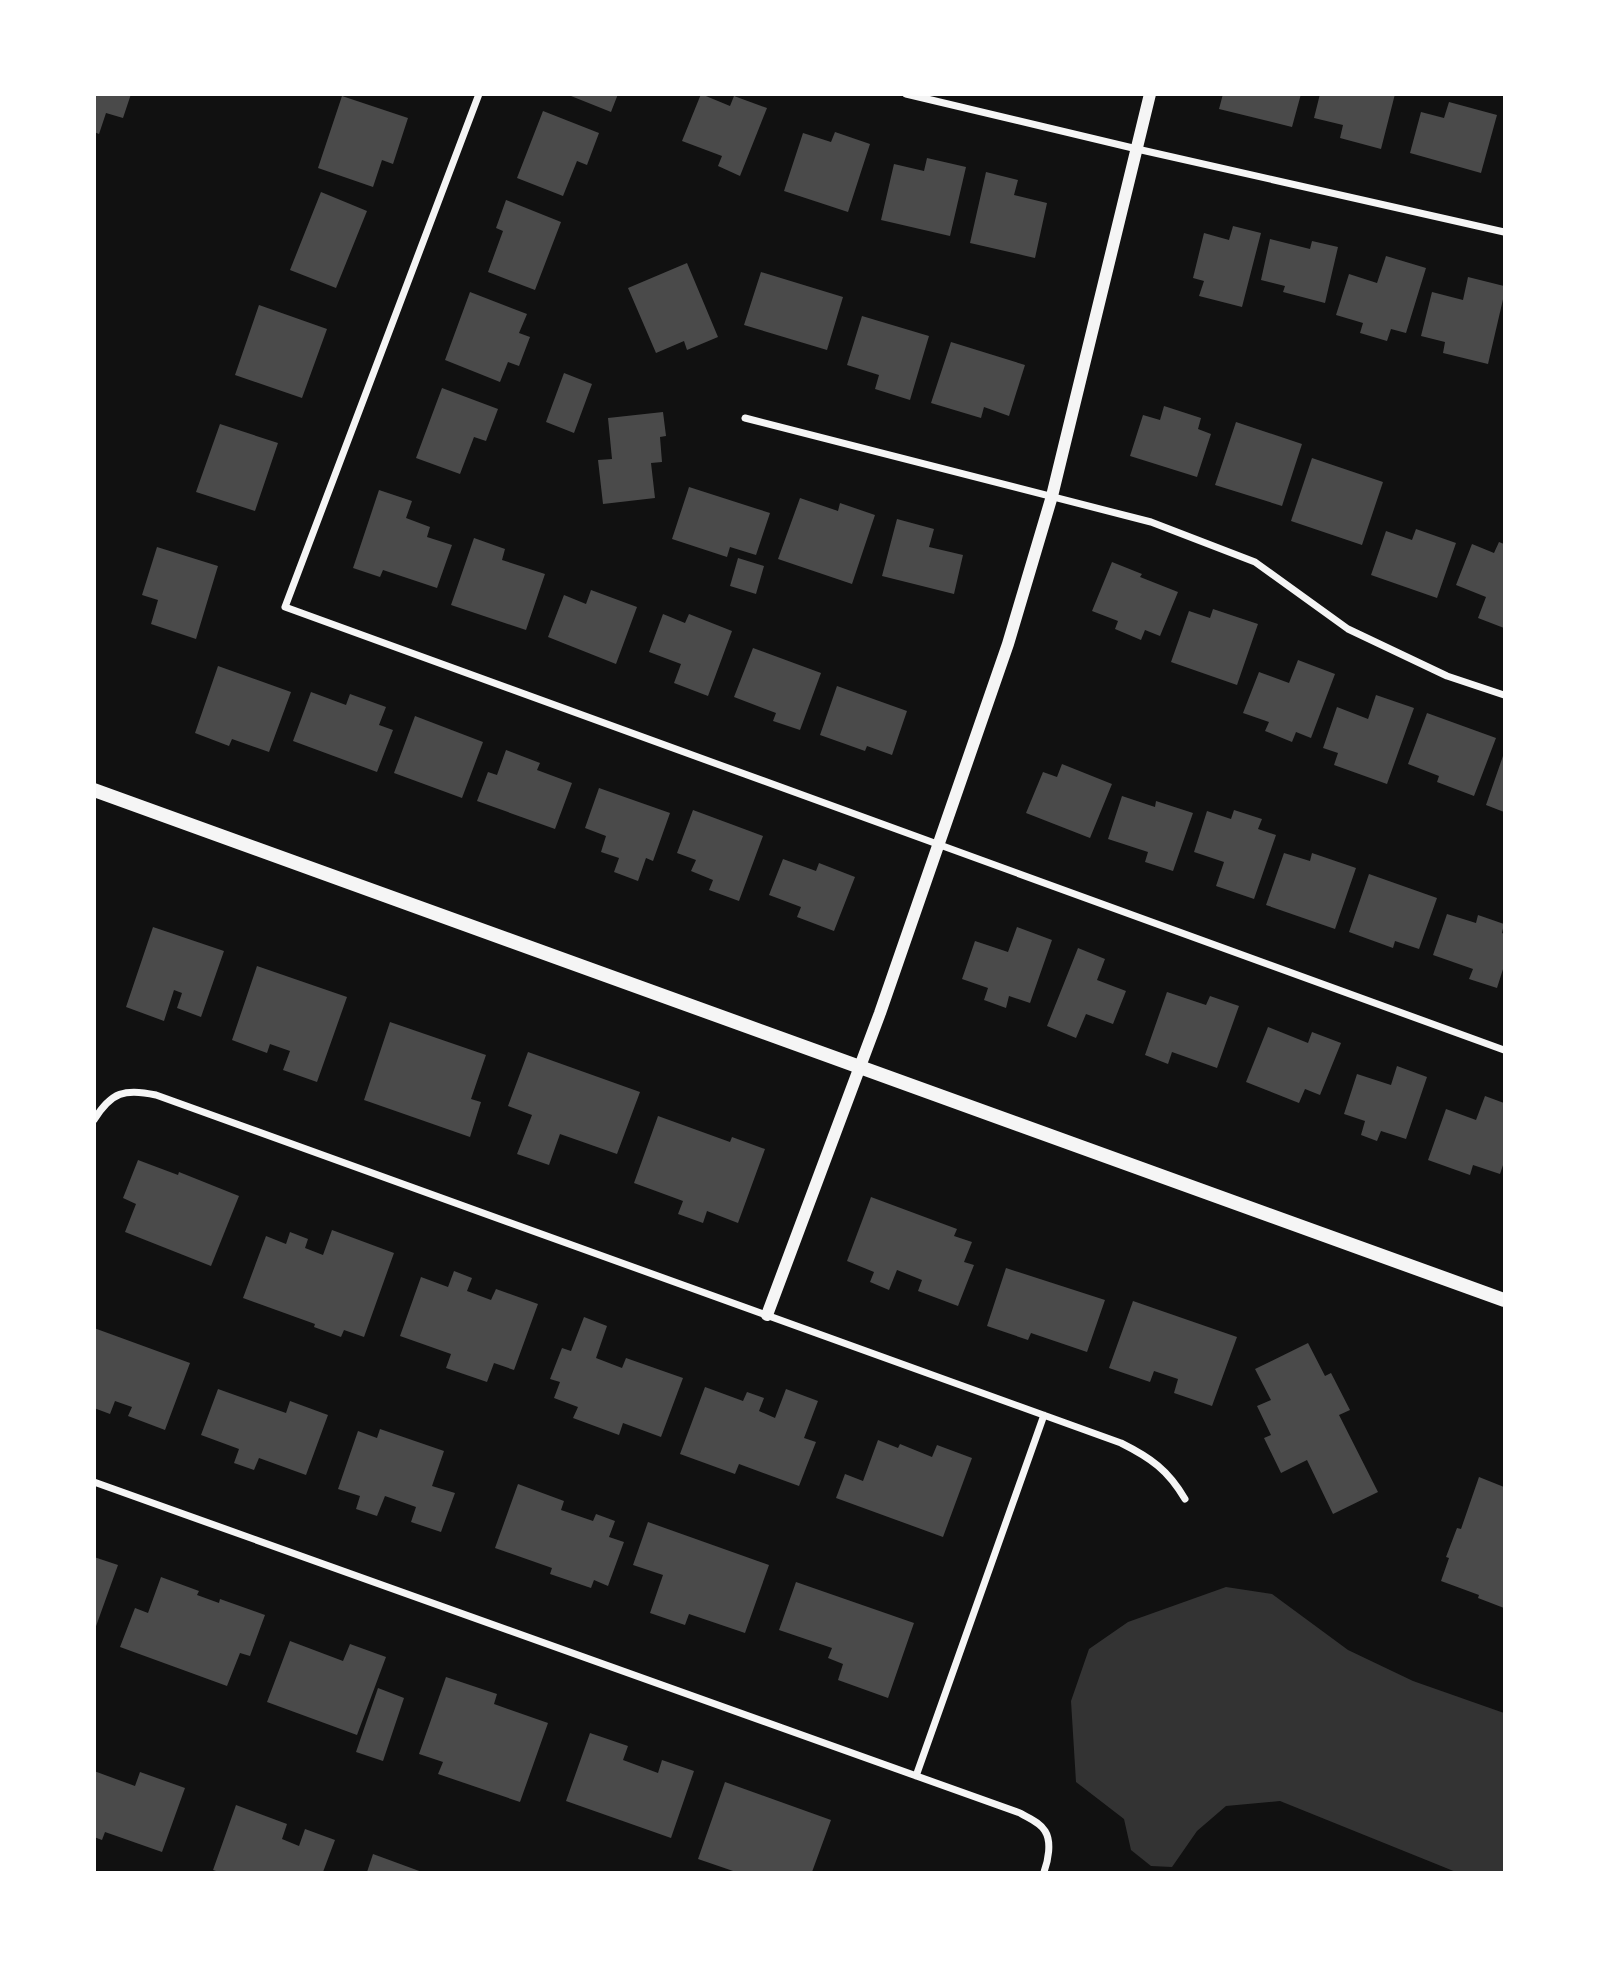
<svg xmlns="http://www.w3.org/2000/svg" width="1599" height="1967" viewBox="0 0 1599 1967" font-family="Merriweather,serif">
<rect width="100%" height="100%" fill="#111"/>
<path fill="#333" d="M 1226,1587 L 1272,1594 L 1348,1650 L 1413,1681 L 1504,1713 L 1504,1872 L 1456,1872 L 1280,1801 L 1226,1806 L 1197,1831 L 1172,1867 L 1151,1866 L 1131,1850 L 1124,1819 L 1076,1782 L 1071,1701 L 1089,1649 L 1128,1622 Z"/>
<path fill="#4a4a4a" d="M 94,94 L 131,94 L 123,118 L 106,113 L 99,134 L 94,132 Z
M 566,94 L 618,94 L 611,112 Z
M 701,94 L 730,106 L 734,96 L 767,108 L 740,176 L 718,166 L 722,156 L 682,141 Z
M 1223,94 L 1301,94 L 1292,127 L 1219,109 Z
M 1320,94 L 1395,94 L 1381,149 L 1340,138 L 1343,125 L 1314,118 Z
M 342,96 L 408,118 L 393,164 L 382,160 L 373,187 L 318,168 Z
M 1449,102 L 1497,115 L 1481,173 L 1410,153 L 1421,112 L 1444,118 Z
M 543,111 L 599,133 L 587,165 L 577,161 L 563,196 L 517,178 Z
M 835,132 L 870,144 L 848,212 L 784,191 L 803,133 L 831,142 Z
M 927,158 L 966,167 L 950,236 L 881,220 L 894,164 L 924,171 Z
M 986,172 L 1018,180 L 1014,195 L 1047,203 L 1035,258 L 970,243 Z
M 321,192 L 367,211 L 336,288 L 290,270 Z
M 506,200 L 561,222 L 535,290 L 488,272 L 503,231 L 496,228 Z
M 1233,226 L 1261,233 L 1242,307 L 1199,296 L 1204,281 L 1193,278 L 1204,233 L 1229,240 Z
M 1270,239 L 1310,249 L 1312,241 L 1338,247 L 1325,303 L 1283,292 L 1285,286 L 1261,280 Z
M 1386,256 L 1426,268 L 1406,333 L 1391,329 L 1387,341 L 1360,333 L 1363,323 L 1336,315 L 1349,274 L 1377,283 Z
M 687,263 L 718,337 L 687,350 L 684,341 L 656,353 L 628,288 Z
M 761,272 L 843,297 L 827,350 L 744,325 Z
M 1468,277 L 1504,286 L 1504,295 L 1488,364 L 1443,353 L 1445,342 L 1421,336 L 1432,292 L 1463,300 Z
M 470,292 L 527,314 L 519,333 L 530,337 L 519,366 L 508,362 L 500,382 L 445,360 Z
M 259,305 L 327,329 L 302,398 L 235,375 Z
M 862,316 L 929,336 L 910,400 L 875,389 L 879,375 L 847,365 Z
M 951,342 L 1025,365 L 1009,416 L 984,407 L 981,418 L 931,403 Z
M 564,373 L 592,384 L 574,433 L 546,422 Z
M 442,388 L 498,409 L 486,441 L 474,437 L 460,474 L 416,458 Z
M 1164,406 L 1201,418 L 1198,429 L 1211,434 L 1197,477 L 1130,456 L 1143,415 L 1160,420 Z
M 663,412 L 666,436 L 660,437 L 662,462 L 651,463 L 655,498 L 603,504 L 598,460 L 612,459 L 608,418 Z
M 1236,422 L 1302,444 L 1282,506 L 1215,485 Z
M 220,424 L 278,443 L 255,511 L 196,492 Z
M 1312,458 L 1383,482 L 1362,545 L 1291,521 Z
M 689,487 L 770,513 L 756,555 L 730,547 L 727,557 L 672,539 Z
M 379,490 L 412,501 L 406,518 L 430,527 L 427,537 L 452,545 L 437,588 L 383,570 L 380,577 L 353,568 Z
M 800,498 L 838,511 L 840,503 L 875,515 L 852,584 L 778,559 Z
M 897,519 L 934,529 L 929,547 L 963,555 L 954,594 L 882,576 Z
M 1416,529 L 1456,543 L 1437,598 L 1371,575 L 1386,531 L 1412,540 Z
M 474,538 L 505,549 L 502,560 L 545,574 L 526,630 L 451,605 Z
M 1499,542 L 1504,544 L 1504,628 L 1478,618 L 1486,597 L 1456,585 L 1472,544 L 1494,553 Z
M 157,547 L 218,566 L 196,639 L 151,624 L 158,600 L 142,595 Z
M 738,558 L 764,566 L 756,594 L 730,586 Z
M 1112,562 L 1142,574 L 1140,577 L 1178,592 L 1160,636 L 1145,630 L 1141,640 L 1115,629 L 1118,621 L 1092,611 Z
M 591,590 L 637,607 L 616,664 L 548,637 L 564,595 L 586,604 Z
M 1213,609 L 1258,624 L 1237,685 L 1171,662 L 1189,611 L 1210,618 Z
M 663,614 L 685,623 L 689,614 L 732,631 L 708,696 L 674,683 L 681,664 L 649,652 Z
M 753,648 L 821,673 L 800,730 L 773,721 L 776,713 L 734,697 Z
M 1298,660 L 1335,674 L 1311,738 L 1296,732 L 1292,742 L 1265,731 L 1269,722 L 1243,713 L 1259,672 L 1289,683 Z
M 218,666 L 291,692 L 269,752 L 232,739 L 229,746 L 195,733 Z
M 837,686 L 907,711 L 892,755 L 867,746 L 865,751 L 820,735 Z
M 311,692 L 346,705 L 350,694 L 386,707 L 379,725 L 393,730 L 377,772 L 293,741 Z
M 1376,695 L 1414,708 L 1387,784 L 1334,765 L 1338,753 L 1323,748 L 1337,707 L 1368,719 Z
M 1427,713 L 1496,738 L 1474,796 L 1437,782 L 1439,776 L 1408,764 Z
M 415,716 L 483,742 L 462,798 L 394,773 Z
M 506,750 L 540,763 L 537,770 L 572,783 L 555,829 L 477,801 L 488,772 L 497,775 Z
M 1504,753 L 1504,812 L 1486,805 Z
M 1062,764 L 1112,784 L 1090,838 L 1026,813 L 1043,772 L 1057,777 Z
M 599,788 L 670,813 L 653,861 L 646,858 L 638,881 L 614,872 L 619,858 L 601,852 L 606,836 L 585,828 Z
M 1122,796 L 1155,807 L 1156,801 L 1193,813 L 1173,871 L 1145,862 L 1148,852 L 1108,839 Z
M 693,810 L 763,836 L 739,901 L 709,890 L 713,880 L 691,871 L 696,860 L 677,853 Z
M 1234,810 L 1262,819 L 1258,829 L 1276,835 L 1254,899 L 1216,886 L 1224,862 L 1194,852 L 1207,811 L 1231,819 Z
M 1284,853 L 1310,861 L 1312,853 L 1356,868 L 1335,929 L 1266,905 Z
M 783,859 L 816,871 L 819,863 L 855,877 L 834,931 L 797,917 L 801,907 L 769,895 Z
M 1369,874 L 1437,898 L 1419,949 L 1395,941 L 1393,948 L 1349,932 Z
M 1447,914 L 1476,923 L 1478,915 L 1504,924 L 1502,933 L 1504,934 L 1504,966 L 1497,988 L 1469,979 L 1473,969 L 1433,955 Z
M 153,927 L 224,951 L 201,1017 L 177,1008 L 182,993 L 174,990 L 164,1021 L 126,1007 Z
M 1017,927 L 1052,940 L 1030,1003 L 1009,996 L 1006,1008 L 984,1000 L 988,988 L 962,979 L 975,941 L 1008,952 Z
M 1078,948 L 1105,959 L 1097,980 L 1126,991 L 1113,1024 L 1086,1014 L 1076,1038 L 1047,1026 Z
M 257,966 L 347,997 L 317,1082 L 283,1070 L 290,1051 L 270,1044 L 267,1053 L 232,1040 Z
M 1167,992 L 1206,1005 L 1210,996 L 1239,1006 L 1217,1068 L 1172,1052 L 1168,1064 L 1145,1055 Z
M 390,1022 L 486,1055 L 471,1099 L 481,1102 L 470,1137 L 364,1100 Z
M 1268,1027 L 1308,1043 L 1312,1032 L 1341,1043 L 1320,1095 L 1305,1089 L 1299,1103 L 1246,1082 Z
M 528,1052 L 640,1092 L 617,1154 L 560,1134 L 549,1165 L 517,1154 L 532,1115 L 508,1106 Z
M 1397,1066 L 1427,1077 L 1406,1139 L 1381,1131 L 1377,1141 L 1361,1135 L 1365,1121 L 1344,1114 L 1357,1074 L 1391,1085 Z
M 1485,1096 L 1504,1103 L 1504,1162 L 1500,1174 L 1473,1165 L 1470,1175 L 1428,1160 L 1446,1109 L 1476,1120 Z
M 658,1116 L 730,1142 L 732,1137 L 765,1149 L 738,1223 L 707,1211 L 703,1223 L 678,1214 L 683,1201 L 634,1183 Z
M 138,1160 L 178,1175 L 179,1172 L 239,1196 L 211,1266 L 125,1232 L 136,1204 L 123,1198 Z
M 871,1197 L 957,1229 L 954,1236 L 972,1242 L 964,1262 L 974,1265 L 958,1306 L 918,1291 L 922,1280 L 897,1270 L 889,1290 L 870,1282 L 874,1272 L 847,1261 Z
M 332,1230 L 394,1253 L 364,1337 L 344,1330 L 341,1337 L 314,1327 L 315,1324 L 243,1298 L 266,1236 L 286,1244 L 290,1232 L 308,1239 L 305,1248 L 323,1255 Z
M 1006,1268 L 1105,1300 L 1087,1352 L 1031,1333 L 1028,1340 L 987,1326 Z
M 454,1271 L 472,1278 L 467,1291 L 491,1300 L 496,1289 L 538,1304 L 514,1370 L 494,1363 L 487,1382 L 446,1368 L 451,1354 L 400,1336 L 421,1277 L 448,1287 Z
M 1133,1301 L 1237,1337 L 1212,1406 L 1174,1393 L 1178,1379 L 1154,1371 L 1150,1382 L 1109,1368 Z
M 584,1317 L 607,1326 L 596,1358 L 622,1368 L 626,1358 L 683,1378 L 661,1437 L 623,1423 L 619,1435 L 573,1418 L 578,1407 L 554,1398 L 560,1382 L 550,1379 L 562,1348 L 571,1351 Z
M 94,1328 L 190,1363 L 165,1430 L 128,1416 L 132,1407 L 115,1401 L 110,1414 L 94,1408 Z
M 1308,1343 L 1325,1376 L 1331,1373 L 1350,1410 L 1339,1415 L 1378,1492 L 1333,1514 L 1307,1460 L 1281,1473 L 1264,1438 L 1271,1435 L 1257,1406 L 1271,1400 L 1255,1369 Z
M 705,1387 L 743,1401 L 747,1392 L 764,1398 L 759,1411 L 775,1418 L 786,1389 L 818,1401 L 804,1438 L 816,1442 L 799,1486 L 739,1464 L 735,1474 L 680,1454 Z
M 218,1389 L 286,1413 L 290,1401 L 328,1415 L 306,1475 L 259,1458 L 254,1470 L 234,1463 L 239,1449 L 201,1435 Z
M 380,1429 L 444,1451 L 432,1486 L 455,1493 L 441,1532 L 411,1522 L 416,1507 L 385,1496 L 377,1516 L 356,1509 L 360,1496 L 338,1489 L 358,1431 L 377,1438 Z
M 878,1440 L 898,1448 L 900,1444 L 932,1457 L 937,1445 L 972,1458 L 943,1537 L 836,1498 L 845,1474 L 863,1481 Z
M 1479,1477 L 1504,1487 L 1504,1608 L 1478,1598 L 1479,1595 L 1441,1581 L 1449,1558 L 1446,1557 L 1457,1528 L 1461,1529 Z
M 518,1484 L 564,1501 L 561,1510 L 593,1521 L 596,1514 L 615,1521 L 609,1537 L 624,1542 L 608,1586 L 594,1580 L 591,1588 L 550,1574 L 552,1568 L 495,1548 Z
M 648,1522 L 769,1565 L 745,1633 L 689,1614 L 685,1625 L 650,1613 L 663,1575 L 633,1565 Z
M 94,1557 L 118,1565 L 95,1629 L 94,1629 Z
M 161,1577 L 199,1591 L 197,1595 L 219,1603 L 220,1599 L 265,1615 L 250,1656 L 240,1653 L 227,1686 L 120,1647 L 135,1608 L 148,1613 Z
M 796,1582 L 914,1623 L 888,1698 L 838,1680 L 843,1664 L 828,1658 L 832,1648 L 779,1630 Z
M 290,1641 L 343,1661 L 350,1644 L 386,1657 L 357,1735 L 267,1702 Z
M 446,1677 L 497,1694 L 494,1704 L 548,1723 L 520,1802 L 438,1774 L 443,1762 L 419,1754 Z
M 378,1688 L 404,1698 L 383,1761 L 356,1752 Z
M 590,1733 L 628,1746 L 623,1760 L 658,1773 L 662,1760 L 694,1771 L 671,1838 L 566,1801 Z
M 94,1771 L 135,1786 L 140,1772 L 185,1788 L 162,1852 L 105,1832 L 102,1840 L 94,1837 Z
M 725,1782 L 831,1820 L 812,1872 L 736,1872 L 698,1859 Z
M 236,1805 L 287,1824 L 282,1839 L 299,1846 L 305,1829 L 335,1840 L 323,1872 L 219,1872 L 213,1870 Z
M 373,1854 L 422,1872 L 367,1872 Z"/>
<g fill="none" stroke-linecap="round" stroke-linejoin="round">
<path stroke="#f5f5f5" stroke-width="7" d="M 479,94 L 285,607 L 1504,1050
M 906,94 L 1137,149 L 1504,232
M 745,418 L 1151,522 L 1255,562 L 1348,629 L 1447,676 L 1504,695
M 94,1120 C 111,1092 125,1088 156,1095 L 1121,1443 C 1151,1458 1168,1470 1185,1499
M 94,1482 L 1020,1813 C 1028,1818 1040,1822 1045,1831 C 1052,1842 1048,1861 1044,1872
M 916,1776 L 1044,1415"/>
<path stroke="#f5f5f5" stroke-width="12" d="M 767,1315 L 880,1013 L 1008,644 L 1052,496 L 1150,94"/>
<path stroke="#f5f5f5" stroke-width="14" d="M 94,790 L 1504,1300"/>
</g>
<rect width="1599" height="1967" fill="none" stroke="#ffffff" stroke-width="192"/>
</svg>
